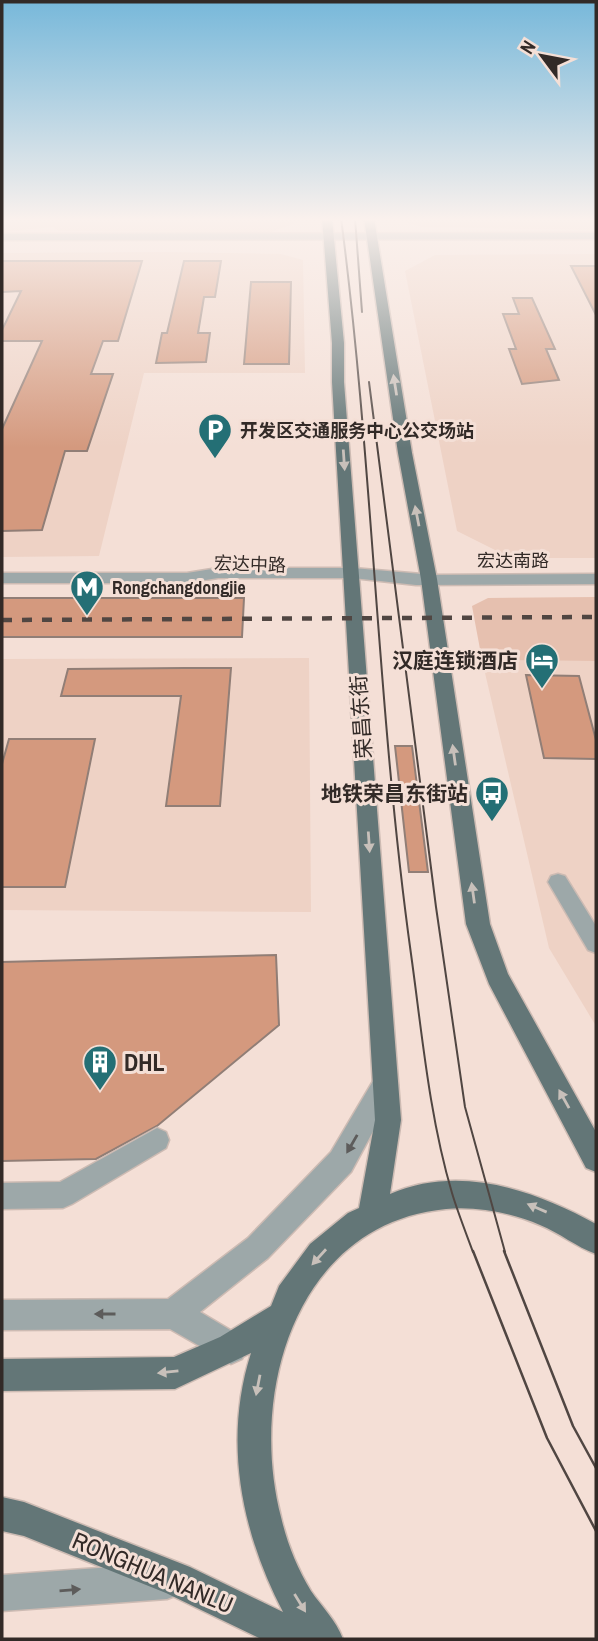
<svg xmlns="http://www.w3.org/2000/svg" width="598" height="1641" viewBox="0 0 598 1641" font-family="'Archivo Narrow','Noto Sans SC',sans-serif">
<rect width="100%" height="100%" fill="#f4dfd6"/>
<path fill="#eed2c5" d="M 2,218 L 302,218 L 302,221 L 271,232 L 59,231 L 53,227 L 2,232 Z
M 392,218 L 596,218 L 596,230 L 422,227 Z
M 166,252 L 281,254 L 303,260 L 305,373 L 144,373 L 99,556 L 2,557 L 2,253 Z
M 596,254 L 596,558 L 511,558 L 457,531 L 405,271 L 435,255 Z
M 309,658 L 311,912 L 2,910 L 2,659 Z
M 482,660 L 596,661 L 596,1026 L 549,948 Z"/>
<path fill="#e6c0af" d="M 596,597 L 596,661 L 482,660 L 472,606 L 488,598 Z"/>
<path fill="#d4997e" stroke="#917e76" stroke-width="2" d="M 2,261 L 142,261 L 118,341 L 103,341 L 91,374 L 113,374 L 87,451 L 65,451 L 42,530 L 2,531 L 2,429 L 42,341 L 2,341 L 2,330 L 21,291 L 2,292 Z
M 184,261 L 221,261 L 215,297 L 204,297 L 198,333 L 210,333 L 206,362 L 156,363 L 162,333 L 167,333 Z
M 571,266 L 596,266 L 596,315 Z
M 251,282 L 291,282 L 289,364 L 244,364 Z
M 513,298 L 532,298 L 555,349 L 546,349 L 559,380 L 522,384 L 509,349 L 516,349 L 503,314 L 519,314 Z
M 2,598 L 244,598 L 242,637 L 2,637 Z
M 184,668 L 231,668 L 220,806 L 166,806 L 181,696 L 61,696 L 68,669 Z
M 526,675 L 579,676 L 596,740 L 596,759 L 544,758 Z
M 9,739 L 95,739 L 65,887 L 2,887 L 2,764 Z
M 395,746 L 412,746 L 428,872 L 409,872 Z
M 276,955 L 279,1025 L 157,1126 L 96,1159 L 2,1161 L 2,962 Z"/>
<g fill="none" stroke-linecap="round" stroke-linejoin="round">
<g stroke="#cdbbb3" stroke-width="3">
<path id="minor" d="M 558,874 L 565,876 L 596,926 L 596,953 L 588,950 L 548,882 L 551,876 Z
M 157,1128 L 166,1132 L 169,1140 L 166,1148 L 72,1204 L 63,1208 L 2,1209 L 2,1183 L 60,1182 Z"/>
</g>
<g stroke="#cdbbb3" stroke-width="3">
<path id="tertiary" d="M 596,233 L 596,239 L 2,240 L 2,234 Z
M 218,568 L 353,568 L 433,575 L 596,574 L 596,584 L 416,585 L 353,578 L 218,578 L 187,583 L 2,583 L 2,573 L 187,573 Z
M 385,1073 L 394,1076 L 398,1085 L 351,1172 L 268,1258 L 200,1312 L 242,1337 L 247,1348 L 242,1359 L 231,1364 L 170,1329 L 2,1330 L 2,1300 L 168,1299 L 248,1238 L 331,1152 L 376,1076 Z
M 167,1563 L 180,1568 L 185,1581 L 180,1594 L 167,1599 L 2,1611 L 2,1575 Z"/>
</g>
<g stroke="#cdbbb3" stroke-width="3">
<path id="primary" d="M 322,218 L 332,218 L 344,343 L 344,382 L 401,1120 L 390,1194 C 460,1164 534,1190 596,1224 L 596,1254 C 576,1247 560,1233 540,1225 C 512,1213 477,1206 446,1209 C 297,1223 248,1391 281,1517 C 287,1543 297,1568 311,1591 C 322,1607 336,1620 343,1639 L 261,1639 L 166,1593 L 24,1536 L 2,1531 L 2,1497 L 24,1502 L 190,1567 L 283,1612 C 241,1531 223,1441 251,1353 L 175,1389 L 2,1391 L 2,1359 L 174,1357 L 220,1337 L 271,1306 L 279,1286 L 310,1244 L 348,1213 L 359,1208 L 375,1120 L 332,382 L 332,343 Z
M 364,218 L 374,218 L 412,453 L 437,579 L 490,924 L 508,974 L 596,1132 L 596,1172 L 586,1168 L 489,984 L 466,924 L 421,579 L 398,453 Z"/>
</g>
<use href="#minor" fill="#9da8a9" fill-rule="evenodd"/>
<use href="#tertiary" fill="#9da8a9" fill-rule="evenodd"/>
<use href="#primary" fill="#637677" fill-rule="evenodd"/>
<path stroke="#504642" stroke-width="2" d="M 341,218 C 373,462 377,710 411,954 C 422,1033 429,1115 452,1193 C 458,1213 466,1233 473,1252
M 355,218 L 362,312
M 369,382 L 436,907 L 465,1107 L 505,1252"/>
<path stroke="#504642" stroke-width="2.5" d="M 473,1251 L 547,1438 L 596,1531
M 504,1251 L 573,1426 L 596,1468"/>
<path stroke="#504642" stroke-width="4.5" stroke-dasharray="10 10" stroke-linecap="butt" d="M 2,620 L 596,617"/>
</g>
<defs><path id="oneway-solid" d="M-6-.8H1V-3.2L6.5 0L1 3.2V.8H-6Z" transform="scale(1.75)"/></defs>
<g fill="#c8c0ba">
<use href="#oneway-solid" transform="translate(395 385) rotate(-99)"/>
<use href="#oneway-solid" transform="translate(344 460) rotate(86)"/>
<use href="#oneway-solid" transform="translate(417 516) rotate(-101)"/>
<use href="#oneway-solid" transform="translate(454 755) rotate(-98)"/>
<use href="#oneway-solid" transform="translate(369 842) rotate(86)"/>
<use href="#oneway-solid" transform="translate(473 893) rotate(-98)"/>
<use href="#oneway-solid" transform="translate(564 1099) rotate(-119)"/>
<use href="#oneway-solid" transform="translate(537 1208) rotate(-157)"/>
<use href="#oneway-solid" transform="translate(319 1257) rotate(132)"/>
<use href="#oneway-solid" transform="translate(168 1372) rotate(174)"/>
<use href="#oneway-solid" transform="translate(258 1385) rotate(101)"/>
<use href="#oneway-solid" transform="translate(300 1603) rotate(58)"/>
</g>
<g fill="#5d5c5b">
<use href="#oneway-solid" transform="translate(352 1144) rotate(120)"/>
<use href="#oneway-solid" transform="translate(105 1314) rotate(180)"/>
<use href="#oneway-solid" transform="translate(70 1590) rotate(-5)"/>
</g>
<linearGradient id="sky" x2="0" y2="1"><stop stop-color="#77b8da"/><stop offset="0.49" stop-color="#faf1ed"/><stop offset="1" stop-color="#faf1ed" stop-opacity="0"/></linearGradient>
<rect width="598" height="448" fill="url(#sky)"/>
<defs>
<g id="parking-pin" transform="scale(1.75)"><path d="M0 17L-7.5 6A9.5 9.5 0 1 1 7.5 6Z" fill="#246f75" stroke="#f4dfd6"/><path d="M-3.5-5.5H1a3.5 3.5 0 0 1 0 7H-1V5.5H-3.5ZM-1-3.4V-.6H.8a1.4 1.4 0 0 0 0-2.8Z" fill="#fff"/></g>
<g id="metro-pin" transform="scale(1.75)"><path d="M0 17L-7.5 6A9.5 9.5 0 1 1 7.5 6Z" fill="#246f75" stroke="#f4dfd6"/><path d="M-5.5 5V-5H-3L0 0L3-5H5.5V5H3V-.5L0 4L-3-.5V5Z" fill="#fff"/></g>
<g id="hotel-pin" transform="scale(1.75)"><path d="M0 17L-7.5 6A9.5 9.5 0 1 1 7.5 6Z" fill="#246f75" stroke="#f4dfd6"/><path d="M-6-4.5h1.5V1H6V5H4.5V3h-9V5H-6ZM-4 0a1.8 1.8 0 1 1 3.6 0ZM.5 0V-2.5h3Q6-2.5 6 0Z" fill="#fff"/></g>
<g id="bus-pin" transform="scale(1.75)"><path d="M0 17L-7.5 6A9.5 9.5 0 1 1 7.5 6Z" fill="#246f75" stroke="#f4dfd6"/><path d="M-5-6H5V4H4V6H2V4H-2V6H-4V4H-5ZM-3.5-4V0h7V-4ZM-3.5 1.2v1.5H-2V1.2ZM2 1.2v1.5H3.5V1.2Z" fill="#fff"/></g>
<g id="building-pin" transform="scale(1.75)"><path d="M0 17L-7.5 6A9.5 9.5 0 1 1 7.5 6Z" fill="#246f75" stroke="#f4dfd6"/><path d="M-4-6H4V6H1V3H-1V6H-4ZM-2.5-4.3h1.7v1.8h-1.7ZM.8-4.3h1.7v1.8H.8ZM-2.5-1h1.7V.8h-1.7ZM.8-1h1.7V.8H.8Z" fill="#fff"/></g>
</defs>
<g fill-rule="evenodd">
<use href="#parking-pin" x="215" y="430"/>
<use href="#metro-pin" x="87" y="587"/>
<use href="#hotel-pin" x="542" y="660"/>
<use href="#bus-pin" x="492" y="793"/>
<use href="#building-pin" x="100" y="1062"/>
</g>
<g text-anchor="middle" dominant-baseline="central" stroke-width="6" stroke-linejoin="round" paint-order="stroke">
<g font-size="18" font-weight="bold" fill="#322a27" stroke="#f4dfd6" text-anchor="start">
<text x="240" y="430">开发区交通服务中心公交场站</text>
<text x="112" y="587">Rongchangdongjie</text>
</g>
<g font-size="18" fill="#322a27" stroke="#f4dfd6">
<text x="513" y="560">宏达南路</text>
<text transform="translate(250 564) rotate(2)">宏达中路</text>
</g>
<g font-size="21" font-weight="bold" fill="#322a27" stroke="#f4dfd6" text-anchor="end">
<text x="518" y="660">汉庭连锁酒店</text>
<text x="468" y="793">地铁荣昌东街站</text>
</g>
<g font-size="21" fill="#322a27" stroke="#f4dfd6">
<text transform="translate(361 717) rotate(-94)">荣昌东街</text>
</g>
<g font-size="24" font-weight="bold" fill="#322a27" stroke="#f4dfd6" text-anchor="start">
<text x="124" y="1062">DHL</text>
</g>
<g font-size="24" fill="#322a27" stroke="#f4dfd6">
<text transform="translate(153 1572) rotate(23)">RONGHUA NANLU</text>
</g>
</g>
<rect width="598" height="1641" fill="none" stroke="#322a27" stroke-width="7"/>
<g transform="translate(542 56) rotate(302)" stroke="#f4dfd6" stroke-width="5" paint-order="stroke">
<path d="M0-5L12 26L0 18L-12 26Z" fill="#322a27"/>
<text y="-10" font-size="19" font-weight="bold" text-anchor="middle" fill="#322a27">N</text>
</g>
</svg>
